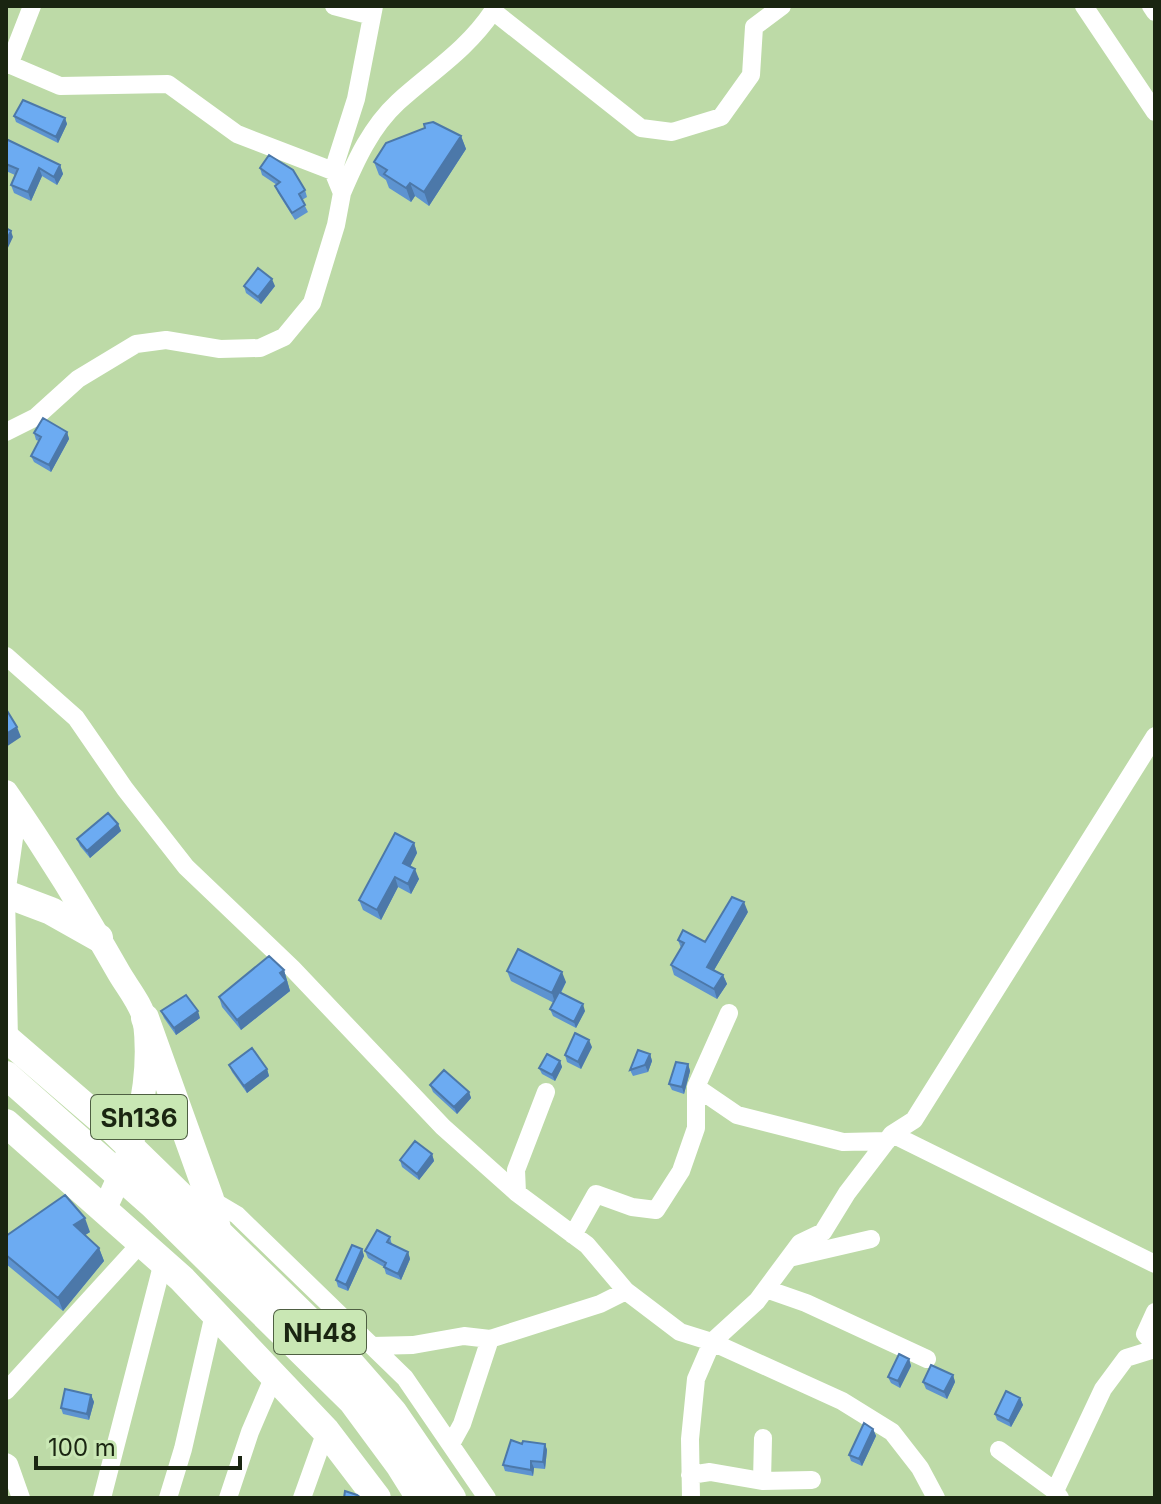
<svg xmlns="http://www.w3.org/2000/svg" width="1161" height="1504" viewBox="0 0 1161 1504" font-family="Inter,sans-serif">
<rect width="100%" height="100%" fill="#bddaa7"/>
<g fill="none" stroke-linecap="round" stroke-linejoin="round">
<path stroke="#fff" stroke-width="18" d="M 334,6 L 372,16
M 1084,6 L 1155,112
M 1151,6 L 1155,12
M 6,63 L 60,86 L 168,84 L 237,134 L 333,171
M 9,65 L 32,6
M 342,193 C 356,160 371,127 398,102 C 432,71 466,51 493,11 L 641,128 L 672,132 L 721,117 L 751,75 L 754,27 L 782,6
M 6,432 L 36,417 L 78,379 L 136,344 L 166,340 L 220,349 L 260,348 L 284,337 L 312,303 L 336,225 L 342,193 L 333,171 L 356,99 L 374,6
M 6,656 L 76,718 L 125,789 L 186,867 L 292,968 L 443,1127 L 517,1193 L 587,1245 L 626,1291 L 680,1332 L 712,1342 L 696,1379 L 690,1439 L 691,1498
M 729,1013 L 696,1087 L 737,1115 L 843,1142 L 887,1141
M 9,1040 L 6,895 L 18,810
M 892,1134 L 914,1120 L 1155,736
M 517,1193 L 516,1170 L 546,1092
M 210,1199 L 237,1215 L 405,1378 L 487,1498
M 573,1235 L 596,1194 L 632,1207 L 656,1210 L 681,1171 L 696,1128 L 696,1087
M 789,1258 L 871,1239
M 766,1289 L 806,1303 L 927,1359
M 1155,1312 L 1145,1334 L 1155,1345
M 372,1346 L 413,1345 L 464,1336 L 490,1339 L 600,1304 L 626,1291
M 6,1391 L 141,1243
M 451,1444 L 462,1424 L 490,1339
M 999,1450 L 1055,1491
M 6,1462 L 9,1464 L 21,1498
M 690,1475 L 710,1472 L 762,1481 L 812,1480
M 762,1481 L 763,1438
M 102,1498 L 163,1262
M 168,1498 L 183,1449 L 214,1314
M 228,1498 L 250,1432 L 274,1376
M 302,1498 L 326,1431
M 936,1498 L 920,1468 L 892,1432 L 842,1401 L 712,1342 L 757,1301 L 800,1243 L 823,1232 L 847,1193 L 892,1134 L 1155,1264
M 1060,1498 L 1055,1491 L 1103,1389 L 1126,1358 L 1155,1349"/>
<path stroke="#fff" stroke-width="24" d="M 6,792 C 47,851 84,911 119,973 C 127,987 143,1006 145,1022 C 153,1088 133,1151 104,1210"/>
<path stroke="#fff" stroke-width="28" d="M 6,894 L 51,911 L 99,938
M 145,1018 L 210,1199 L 218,1233
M 6,1038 L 115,1132 L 336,1347 L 393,1412 L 452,1498
M 6,1075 L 153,1205 L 352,1401 L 400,1466 L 420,1498
M 6,1123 L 182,1279 L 326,1431 L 377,1498"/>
</g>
<path fill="#5d93d0" d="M 14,116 L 65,118 L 67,124 L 58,143 L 16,122 Z
M 461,136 L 466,149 L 429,206 L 415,196 L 411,202 L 389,188 L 386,180 L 379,175 L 374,162 Z
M 6,139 L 60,165 L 63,174 L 57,185 L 42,176 L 31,201 L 14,193 L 11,185 L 15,175 L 6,171 Z
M 260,168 L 305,190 L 307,197 L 302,200 L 308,212 L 295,220 L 278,193 L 275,186 L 277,185 L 262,175 Z
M 244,286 L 275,286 L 261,304 L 246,293 Z
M 67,432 L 69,439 L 51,472 L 34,462 L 31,456 L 39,441 L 36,440 L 34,433 Z
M 118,824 L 121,831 L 90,858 L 80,846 L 77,839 Z
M 414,843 L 417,853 L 410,866 L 419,879 L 411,894 L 398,887 L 381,920 L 363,910 L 359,900 Z
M 748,912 L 714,970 L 723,975 L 727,984 L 717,999 L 674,975 L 671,965 L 681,948 L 678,940 L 705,942 Z
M 284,970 L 290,991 L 241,1030 L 222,1007 L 219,997 Z
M 507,971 L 566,982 L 561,993 L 585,1011 L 576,1028 L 553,1016 L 550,1009 L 554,1003 L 511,981 Z
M 161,1011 L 200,1018 L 176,1035 L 164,1018 Z
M 592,1047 L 581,1069 L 567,1062 L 565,1055 Z
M 650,1054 L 652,1061 L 648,1072 L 633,1076 L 630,1070 Z
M 560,1061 L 562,1067 L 555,1081 L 542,1074 L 539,1068 Z
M 688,1064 L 690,1071 L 684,1094 L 672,1090 L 669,1084 Z
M 229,1065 L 267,1069 L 269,1076 L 247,1093 L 232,1072 Z
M 430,1085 L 469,1092 L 471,1098 L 457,1114 L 433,1092 Z
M 432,1154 L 434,1161 L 419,1180 L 402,1167 L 400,1160 Z
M 90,1232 L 85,1235 L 99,1248 L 104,1261 L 63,1311 L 6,1264 L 6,1236 Z
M 390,1237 L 392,1245 L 408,1252 L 410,1259 L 401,1280 L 386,1274 L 384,1267 L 368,1258 L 365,1251 Z
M 362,1249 L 364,1256 L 348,1291 L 338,1287 L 336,1280 Z
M 909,1359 L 911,1366 L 900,1388 L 891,1383 L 888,1377 Z
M 953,1375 L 955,1382 L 947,1399 L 926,1389 L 923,1382 Z
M 91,1395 L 94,1402 L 89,1420 L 63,1414 L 61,1408 Z
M 1020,1398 L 1023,1405 L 1011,1427 L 997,1420 L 995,1414 Z
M 873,1429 L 876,1436 L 862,1466 L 851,1461 L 849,1455 Z
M 522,1444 L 545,1444 L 547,1450 L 545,1469 L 534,1468 L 533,1476 L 505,1471 L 503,1465 Z"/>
<path fill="#4c78a9" d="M 65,118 L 67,124 L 58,143 L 56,137 Z
M 461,136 L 466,149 L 429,206 L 424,192 Z
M 60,165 L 63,174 L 57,185 L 54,177 Z
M 39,168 L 42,176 L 31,201 L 28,192 Z
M 410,183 L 415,196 L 411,202 L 406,188 Z
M 11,231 L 13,237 L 6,252 L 6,241 Z
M 272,279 L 275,286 L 261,304 L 258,297 Z
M 67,432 L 69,439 L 51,472 L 49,465 Z
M 17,727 L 21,737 L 6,747 L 6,734 Z
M 118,824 L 121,831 L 90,858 L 87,851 Z
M 414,843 L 417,853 L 407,873 L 403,863 Z
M 415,869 L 419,879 L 411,894 L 408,884 Z
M 395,877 L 398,887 L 381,920 L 377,910 Z
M 744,902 L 748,912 L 710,977 L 707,967 Z
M 284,970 L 290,991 L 241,1030 L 237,1020 Z
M 562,972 L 566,982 L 555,1003 L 552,993 Z
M 723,975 L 727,984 L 717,999 L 714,989 Z
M 583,1004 L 585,1011 L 576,1028 L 574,1022 Z
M 198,1011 L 200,1018 L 176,1035 L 174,1028 Z
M 589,1040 L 592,1047 L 581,1069 L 578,1062 Z
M 650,1054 L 652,1061 L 648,1072 L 645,1065 Z
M 560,1061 L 562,1067 L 555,1081 L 552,1075 Z
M 688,1064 L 690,1071 L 684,1094 L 682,1087 Z
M 267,1069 L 269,1076 L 247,1093 L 244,1086 Z
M 469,1092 L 471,1098 L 457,1114 L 454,1107 Z
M 432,1154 L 434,1161 L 419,1180 L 417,1174 Z
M 85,1218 L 90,1232 L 79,1239 L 74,1225 Z
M 99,1248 L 104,1261 L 63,1311 L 58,1298 Z
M 362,1249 L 364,1256 L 348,1291 L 346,1285 Z
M 408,1252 L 410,1259 L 401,1280 L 398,1274 Z
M 909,1359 L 911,1366 L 900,1388 L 898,1381 Z
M 953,1375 L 955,1382 L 947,1399 L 944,1392 Z
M 91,1395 L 94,1402 L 89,1420 L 87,1414 Z
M 1020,1398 L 1023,1405 L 1011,1427 L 1009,1421 Z
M 873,1429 L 876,1436 L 862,1466 L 859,1459 Z
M 545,1444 L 547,1450 L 545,1469 L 543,1462 Z
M 531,1461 L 534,1468 L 533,1476 L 531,1470 Z"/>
<path fill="#6cabf2" stroke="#4c78a9" stroke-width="2" d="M 23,100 L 65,118 L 56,137 L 14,116 Z
M 433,122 L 461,136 L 424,192 L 410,183 L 406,188 L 384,174 L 387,170 L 374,162 L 386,143 L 425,128 L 424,124 Z
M 6,139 L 60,165 L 54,177 L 39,168 L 28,192 L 11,185 L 18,169 L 6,164 Z
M 269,155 L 293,170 L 305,190 L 299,194 L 305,205 L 292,213 L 275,186 L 280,182 L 260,168 Z
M 6,228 L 11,231 L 6,241 Z
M 258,268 L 272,279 L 258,297 L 244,286 Z
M 43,418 L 67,432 L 49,465 L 31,456 L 41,437 L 34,433 Z
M 6,709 L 17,727 L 6,734 Z
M 108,813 L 118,824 L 87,851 L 77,839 Z
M 395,833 L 414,843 L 403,863 L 415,869 L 408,884 L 395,877 L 377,910 L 359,900 Z
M 732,897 L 744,902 L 707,967 L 723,975 L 714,989 L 671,965 L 684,943 L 678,940 L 683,930 L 705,942 Z
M 518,949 L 562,972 L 552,993 L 507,971 Z
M 269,956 L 284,970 L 280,973 L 286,981 L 237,1020 L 219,997 Z
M 559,992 L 583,1004 L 574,1022 L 550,1009 Z
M 186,995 L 198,1011 L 174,1028 L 161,1011 Z
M 575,1033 L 589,1040 L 578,1062 L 565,1055 Z
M 252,1048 L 267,1069 L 244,1086 L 229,1065 Z
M 638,1050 L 650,1054 L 645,1065 L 630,1070 Z
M 547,1054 L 560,1061 L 552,1075 L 539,1068 Z
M 676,1062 L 688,1064 L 682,1087 L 669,1084 Z
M 444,1070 L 469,1092 L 454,1107 L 430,1085 Z
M 415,1141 L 432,1154 L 417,1174 L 400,1160 Z
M 65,1195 L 85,1218 L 74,1225 L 99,1248 L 58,1298 L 6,1255 L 6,1236 Z
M 377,1230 L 390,1237 L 387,1242 L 408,1252 L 398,1274 L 384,1267 L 386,1263 L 365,1251 Z
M 352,1245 L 362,1249 L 346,1285 L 336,1280 Z
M 899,1354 L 909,1359 L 898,1381 L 888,1377 Z
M 931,1365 L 953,1375 L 944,1392 L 923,1382 Z
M 65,1389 L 91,1395 L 87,1414 L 61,1408 Z
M 1006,1391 L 1020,1398 L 1009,1421 L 995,1414 Z
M 864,1423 L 873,1429 L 859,1459 L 849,1455 Z
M 511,1440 L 522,1444 L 523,1441 L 545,1444 L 543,1462 L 531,1461 L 531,1470 L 503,1465 Z
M 345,1491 L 357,1495 L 361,1498 L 344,1498 Z"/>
<g text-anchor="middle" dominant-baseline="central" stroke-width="6" stroke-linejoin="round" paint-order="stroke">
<g fill="#c9e7b4" stroke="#4e5f42" stroke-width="2">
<rect x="91" y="1095" width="96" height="44" rx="6"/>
<rect x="274" y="1310" width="92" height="44" rx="6"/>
</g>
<g font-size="26" font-weight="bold" fill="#1a2511">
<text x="139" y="1117">Sh136</text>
<text x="320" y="1332">NH48</text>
</g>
</g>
<rect width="1161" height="1504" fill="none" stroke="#1a2511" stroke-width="16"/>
<path d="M36 1456v12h204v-12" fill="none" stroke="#1a2511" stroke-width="4"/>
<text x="48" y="1456" font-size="24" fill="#1a2511" stroke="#c9e7b4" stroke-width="6" paint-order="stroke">100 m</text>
</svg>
